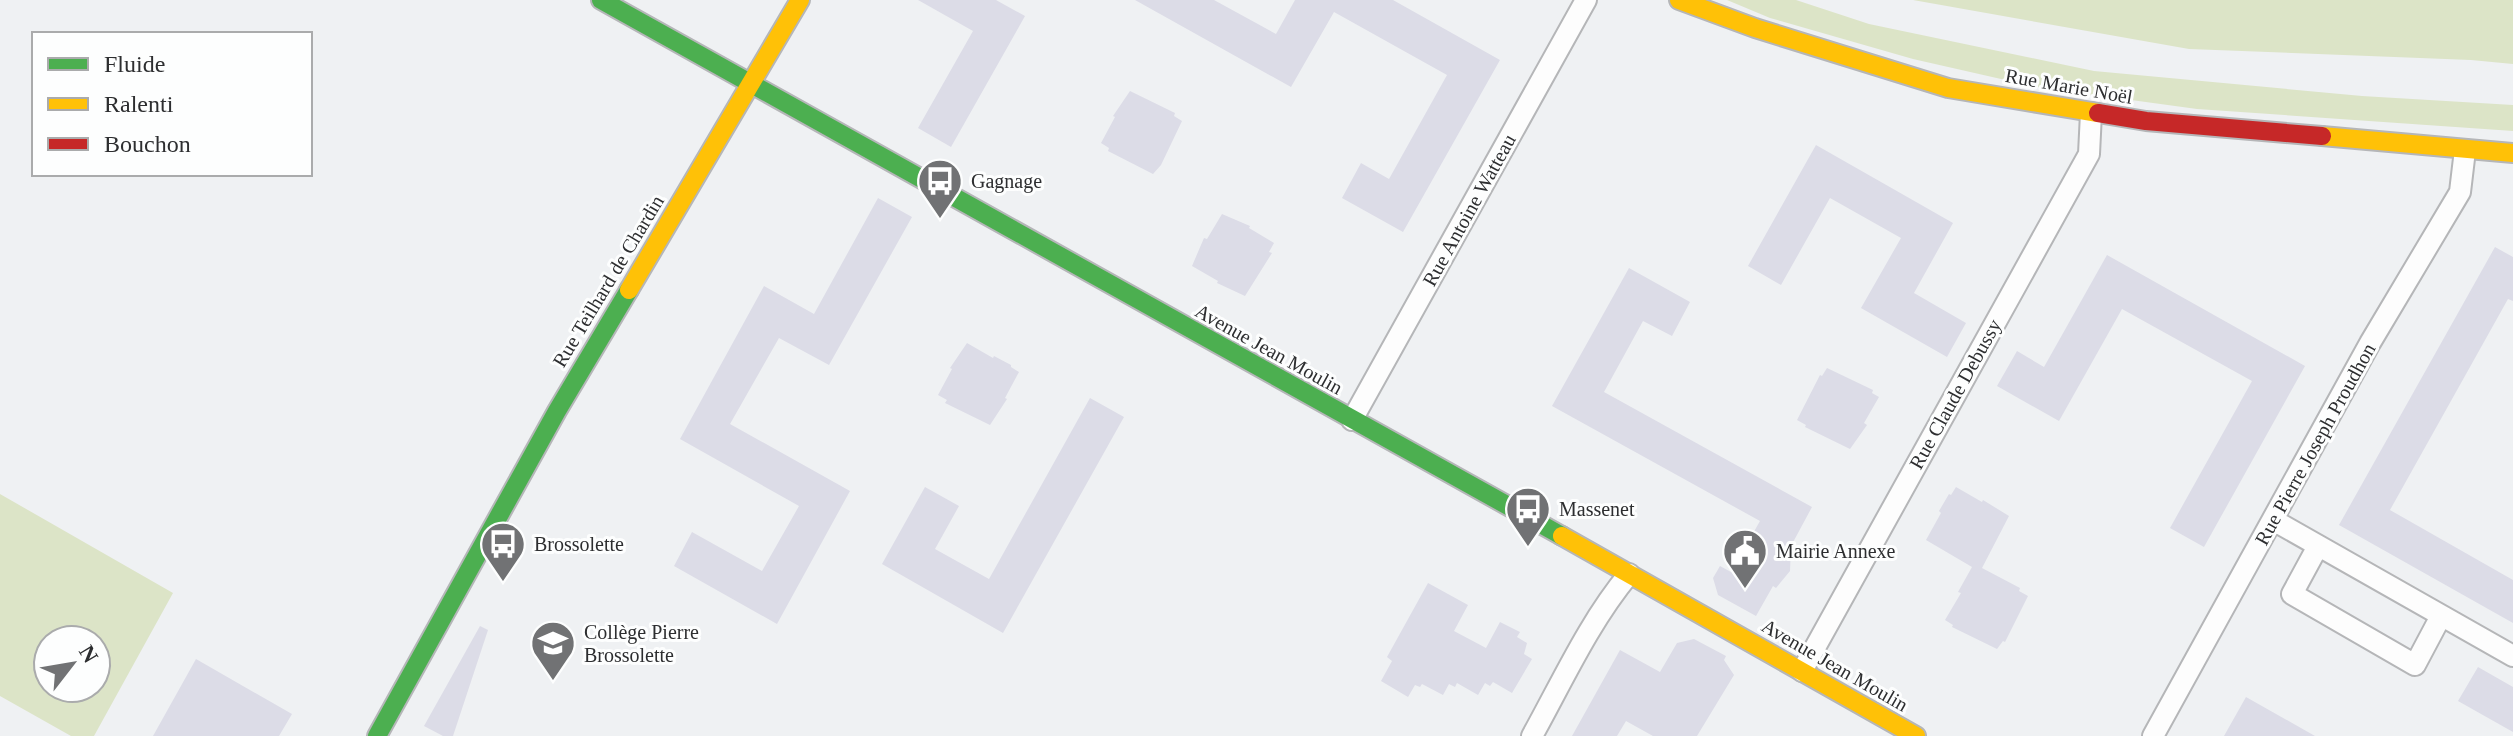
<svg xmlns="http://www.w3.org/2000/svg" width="2513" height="736" viewBox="0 0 2513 736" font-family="Georgia,serif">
<rect width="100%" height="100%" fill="#eff1f3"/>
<path fill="#dce4c7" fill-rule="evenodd" d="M 1727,0 L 1796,0 L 1869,24 L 2094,71 L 2362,96 L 2513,105 L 2513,131 L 2197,109 L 2036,87 L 1913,59 L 1770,18 Z
M 1913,0 L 2513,0 L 2513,64 L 2471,60 L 2189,49 Z
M 0,494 L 173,593 L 94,736 L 71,736 L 0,696 ZM 48,640 L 96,640 L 96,688 L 48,688 Z"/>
<path fill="#dcdce7" d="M 918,0 L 996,0 L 1025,16 L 951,147 L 918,128 L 973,31 Z
M 1135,0 L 1214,0 L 1276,34 L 1295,0 L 1393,0 L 1500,60 L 1403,232 L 1342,198 L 1361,163 L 1389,179 L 1447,75 L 1334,12 L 1291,87 Z
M 1130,91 L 1175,113 L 1174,116 L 1182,121 L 1161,165 L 1153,174 L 1108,151 L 1109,148 L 1101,143 L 1115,117 L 1113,116 Z
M 1816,145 L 1953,223 L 1914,293 L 1966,323 L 1947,357 L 1861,308 L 1901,238 L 1830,198 L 1781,285 L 1748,266 Z
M 878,198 L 912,217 L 829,365 L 779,338 L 730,424 L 850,491 L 777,624 L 674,566 L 692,532 L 762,571 L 799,506 L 680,439 L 764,286 L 814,314 Z
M 1222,214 L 1250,226 L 1249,228 L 1274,243 L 1269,252 L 1272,253 L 1245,296 L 1217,283 L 1218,281 L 1192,266 L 1204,238 L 1207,239 Z
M 2495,247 L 2513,257 L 2513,301 L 2508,299 L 2390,510 L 2513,580 L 2513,623 L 2339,525 Z
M 2107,255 L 2305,366 L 2204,547 L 2170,528 L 2252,381 L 2122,309 L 2059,421 L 1997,386 L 2017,351 L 2044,367 Z
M 1629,268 L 1690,302 L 1672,336 L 1643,321 L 1604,392 L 1812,507 L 1791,546 L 1790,571 L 1776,588 L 1773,586 L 1756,616 L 1718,595 L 1713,578 L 1720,566 L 1731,572 L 1760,521 L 1552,406 Z
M 967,343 L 993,358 L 994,356 L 1011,365 L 1011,367 L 1019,372 L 1005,398 L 1007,399 L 990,425 L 945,403 L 947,400 L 938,395 L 952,369 L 950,368 Z
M 1827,368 L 1873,390 L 1872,393 L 1879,397 L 1864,423 L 1867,425 L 1850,449 L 1805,427 L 1806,425 L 1797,420 L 1820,375 L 1822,376 Z
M 1090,398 L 1124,417 L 1003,633 L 882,564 L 925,487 L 959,506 L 935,549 L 989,579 Z
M 1956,487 L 1982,502 L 1983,500 L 2009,516 L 1982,568 L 2020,588 L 2019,591 L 2028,596 L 2005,642 L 2003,641 L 1997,649 L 1952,627 L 1953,625 L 1945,620 L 1961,593 L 1958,592 L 1972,567 L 1926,540 L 1941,513 L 1939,511 L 1949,494 L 1951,495 Z
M 1428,583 L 1468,605 L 1454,631 L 1486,648 L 1500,622 L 1520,632 L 1517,637 L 1527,643 L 1524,654 L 1532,659 L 1512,693 L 1493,682 L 1490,686 L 1485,683 L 1478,695 L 1457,683 L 1455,687 L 1449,684 L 1443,695 L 1422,684 L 1420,687 L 1415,685 L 1408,697 L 1381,681 L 1392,661 L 1387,657 Z
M 480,626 L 488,630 L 453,736 L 443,736 L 424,726 Z
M 1694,639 L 1726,656 L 1724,660 L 1734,675 L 1697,736 L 1653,736 L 1626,721 L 1617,736 L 1572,736 L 1620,650 L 1660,672 L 1677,643 Z
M 196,659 L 292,714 L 279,736 L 153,736 Z
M 2478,667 L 2513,687 L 2513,732 L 2458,701 Z
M 2246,697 L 2315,736 L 2224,736 Z"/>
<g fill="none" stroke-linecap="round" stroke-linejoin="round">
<g stroke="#b5b6b8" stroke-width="24">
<path id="street" d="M 1352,420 L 1586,0
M 2273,520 L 2513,656
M 2318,546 L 2292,594 L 2415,665 L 2441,616
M 1802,671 L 2089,154 L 2091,113
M 1532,736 C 1562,682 1589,622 1629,574
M 2153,736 L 2370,343 L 2460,192 L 2465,150"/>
</g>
<g stroke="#b5b6b8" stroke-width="22">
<path id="fast" d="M 601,0 L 1562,536
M 377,736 L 557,411 L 629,290"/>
</g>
<g stroke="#b5b6b8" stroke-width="22">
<path id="slow" d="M 1679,0 L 1755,28 L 1948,88 L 2098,113
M 2322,136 L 2513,153
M 629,290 L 800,0
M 1562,536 L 1916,736"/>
</g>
<g stroke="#b5b6b8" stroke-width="22">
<path id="jam" d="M 2098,113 L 2146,121 L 2322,136"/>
</g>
<use href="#street" stroke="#fdfdfd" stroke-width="20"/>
<use href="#fast" stroke="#4caf50" stroke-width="18"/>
<use href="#slow" stroke="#ffc107" stroke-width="18"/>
<use href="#jam" stroke="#c62828" stroke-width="18"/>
</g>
<defs>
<g id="bus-pin" transform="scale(2.3)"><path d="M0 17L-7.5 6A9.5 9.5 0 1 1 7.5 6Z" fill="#717274" stroke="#fdfefe"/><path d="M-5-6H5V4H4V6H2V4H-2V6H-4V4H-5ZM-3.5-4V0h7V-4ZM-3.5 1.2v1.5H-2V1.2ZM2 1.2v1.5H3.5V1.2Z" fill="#fff"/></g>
<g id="civic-pin" transform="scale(2.3)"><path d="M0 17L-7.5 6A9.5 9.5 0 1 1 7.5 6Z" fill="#717274" stroke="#fdfefe"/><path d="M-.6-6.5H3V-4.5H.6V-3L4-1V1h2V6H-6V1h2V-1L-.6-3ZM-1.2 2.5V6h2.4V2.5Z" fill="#fff"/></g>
<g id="school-pin" transform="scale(2.3)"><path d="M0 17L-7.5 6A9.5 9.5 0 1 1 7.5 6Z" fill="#717274" stroke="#fdfefe"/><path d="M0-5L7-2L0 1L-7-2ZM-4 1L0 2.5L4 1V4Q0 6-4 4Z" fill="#fff"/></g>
</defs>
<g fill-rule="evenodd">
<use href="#bus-pin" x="940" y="181"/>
<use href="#bus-pin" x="1528" y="509"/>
<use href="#bus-pin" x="503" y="544"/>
<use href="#civic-pin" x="1745" y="551"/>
<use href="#school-pin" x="553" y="643"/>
</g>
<g text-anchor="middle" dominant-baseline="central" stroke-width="6" stroke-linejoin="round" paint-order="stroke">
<g font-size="20" fill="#2d2e30" stroke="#fdfefe">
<text transform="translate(2069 86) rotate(10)">Rue Marie Noël</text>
<text transform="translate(1469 210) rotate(-61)">Rue Antoine Watteau</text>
<text transform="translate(608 281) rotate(-59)">Rue Teilhard de Chardin</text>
<text transform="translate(1269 349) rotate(29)">Avenue Jean Moulin</text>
<text transform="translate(1955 394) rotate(-61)">Rue Claude Debussy</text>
<text transform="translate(2315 444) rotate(-61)">Rue Pierre Joseph Proudhon</text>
<text transform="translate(1835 665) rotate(30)">Avenue Jean Moulin</text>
</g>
<g font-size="20" fill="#2d2e30" stroke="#fdfefe" text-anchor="start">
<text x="971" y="181">Gagnage</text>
<text x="1559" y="509">Massenet</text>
<text x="534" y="544">Brossolette</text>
<text x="1776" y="551">Mairie Annexe</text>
<text x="584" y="632">Collège Pierre<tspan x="584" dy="23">Brossolette</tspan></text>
</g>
</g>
<rect x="32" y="32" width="280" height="144" fill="#fdfefe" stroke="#aaabac" stroke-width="2"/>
<rect x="48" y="58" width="40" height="12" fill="#4caf50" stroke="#aaabac" stroke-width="2"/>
<text x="104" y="72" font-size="24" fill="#2d2e30">Fluide</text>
<rect x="48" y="98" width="40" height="12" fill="#ffc107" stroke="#aaabac" stroke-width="2"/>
<text x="104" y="112" font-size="24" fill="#2d2e30">Ralenti</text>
<rect x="48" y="138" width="40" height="12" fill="#c62828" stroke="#aaabac" stroke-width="2"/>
<text x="104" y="152" font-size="24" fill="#2d2e30">Bouchon</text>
<g transform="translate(72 664) rotate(59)"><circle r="38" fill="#fdfefe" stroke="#aaabac" stroke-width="2"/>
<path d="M0-6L14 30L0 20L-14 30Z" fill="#717274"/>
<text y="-12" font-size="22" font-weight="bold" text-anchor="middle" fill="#2d2e30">N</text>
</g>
</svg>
